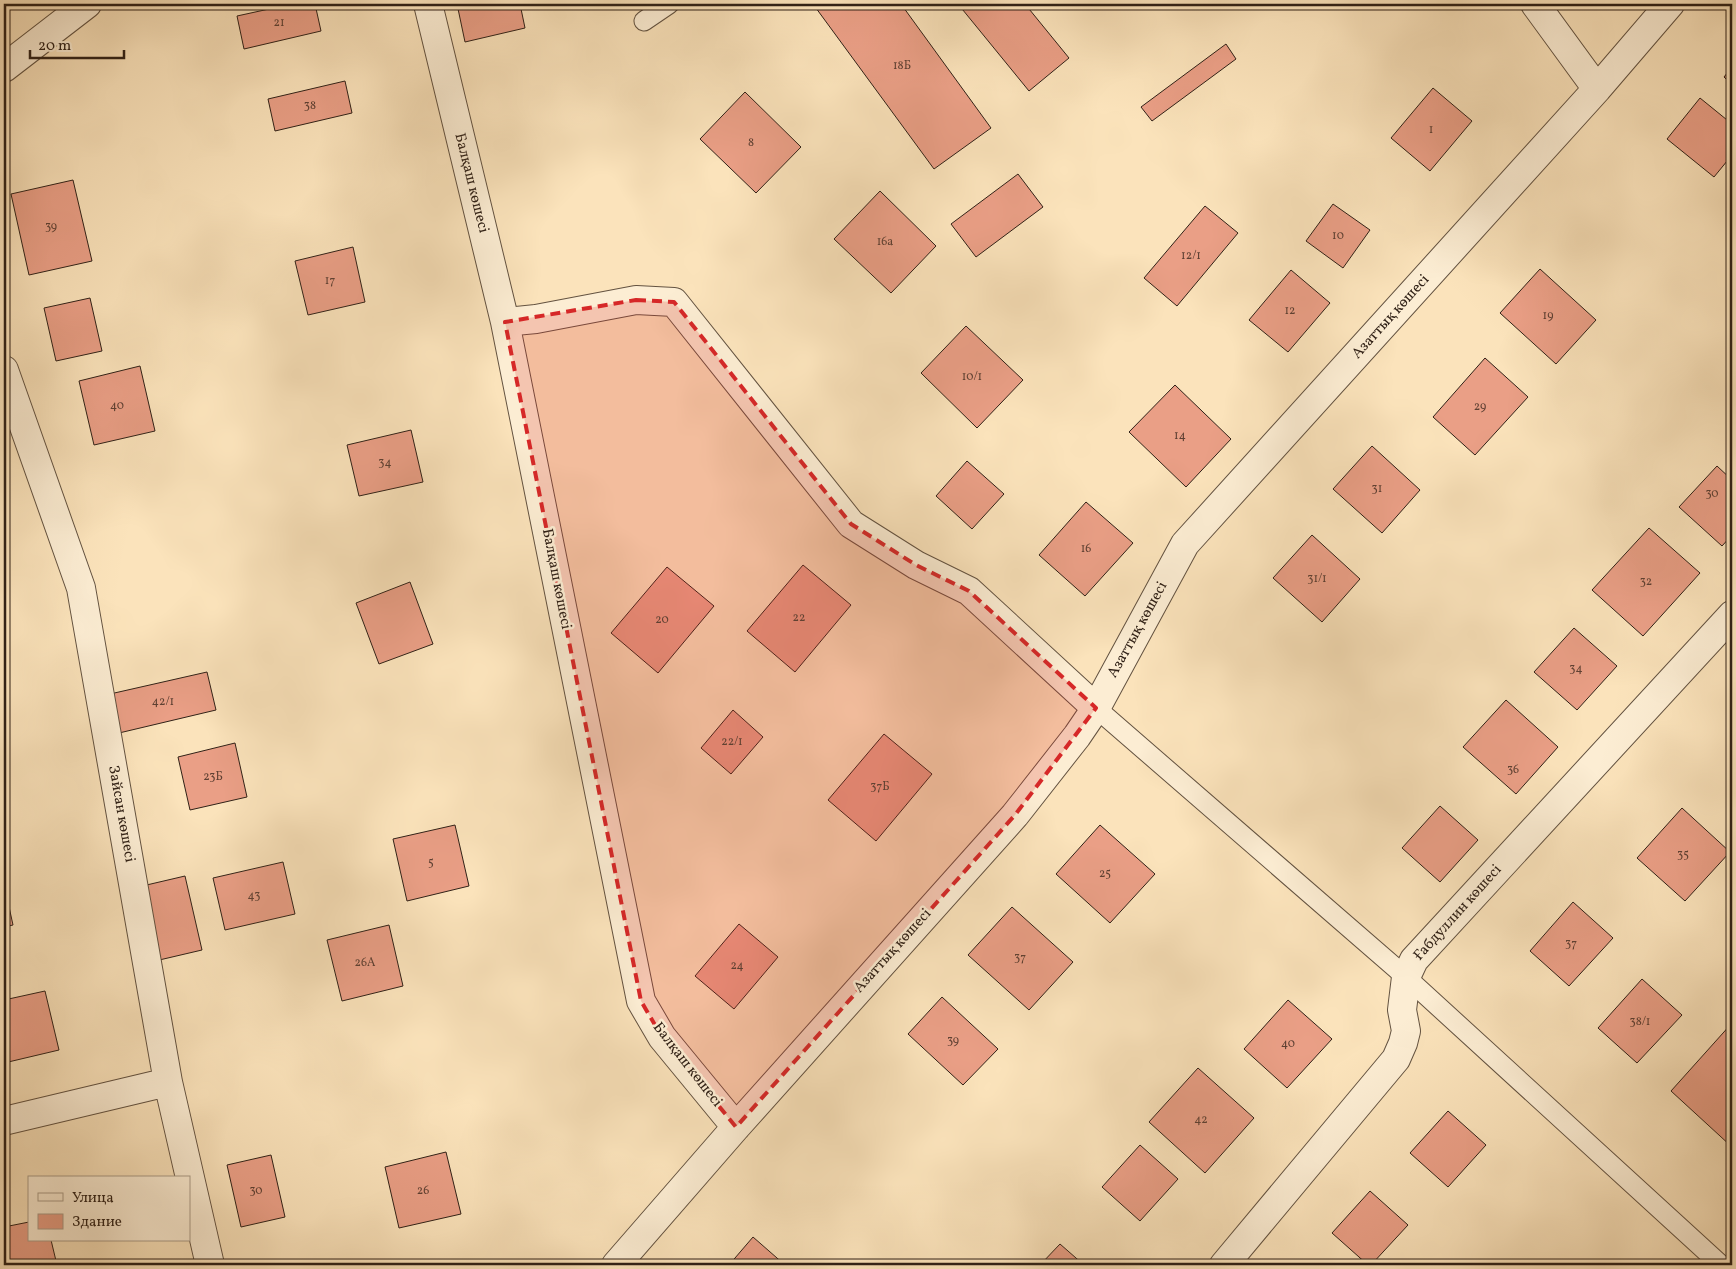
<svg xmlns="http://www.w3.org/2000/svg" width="1736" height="1269" viewBox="0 0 1736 1269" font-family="Vollkorn,serif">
<rect width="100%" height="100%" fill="#fbe3bb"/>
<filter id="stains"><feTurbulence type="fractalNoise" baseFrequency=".004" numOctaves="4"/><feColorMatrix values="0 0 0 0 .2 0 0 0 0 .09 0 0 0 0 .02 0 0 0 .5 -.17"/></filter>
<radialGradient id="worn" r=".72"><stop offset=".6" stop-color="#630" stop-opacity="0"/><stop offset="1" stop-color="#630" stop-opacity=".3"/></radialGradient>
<path fill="#ea9f86" stroke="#302117" d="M 292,4 L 315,4 L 321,31 L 244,49 L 237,16 Z
M 457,4 L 520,4 L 525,28 L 465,42 Z
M 813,4 L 901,4 L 991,128 L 934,169 Z
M 958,4 L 1025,4 L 1069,58 L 1029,91 Z
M 1226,44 L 1236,59 L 1152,121 L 1141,107 Z
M 1732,67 L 1732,85 L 1724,77 Z
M 345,81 L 352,113 L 275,131 L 268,99 Z
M 1433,88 L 1472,121 L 1430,171 L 1391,138 Z
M 745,92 L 801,147 L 756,193 L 700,139 Z
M 1700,98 L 1732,124 L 1732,155 L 1714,177 L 1667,139 Z
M 1018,174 L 1043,207 L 976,257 L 951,224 Z
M 73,180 L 92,261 L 29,275 L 11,194 Z
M 880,191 L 936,246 L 891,293 L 834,239 Z
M 1333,204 L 1370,230 L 1343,268 L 1306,241 Z
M 1205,206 L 1238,233 L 1177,306 L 1144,278 Z
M 353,247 L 365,302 L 308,315 L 295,261 Z
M 1540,269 L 1596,320 L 1556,364 L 1500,313 Z
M 1291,270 L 1330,303 L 1288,352 L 1249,320 Z
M 90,298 L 102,351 L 56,361 L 44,308 Z
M 966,326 L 1023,380 L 977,428 L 921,373 Z
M 1485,358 L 1528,397 L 1475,455 L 1433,417 Z
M 140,366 L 155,431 L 94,445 L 79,381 Z
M 1175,385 L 1231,439 L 1186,487 L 1129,432 Z
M 411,430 L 423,482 L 359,496 L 347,445 Z
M 1372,446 L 1420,490 L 1382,533 L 1333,489 Z
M 967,461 L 1004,494 L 972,529 L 936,496 Z
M 1717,466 L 1732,480 L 1732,535 L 1722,546 L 1679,507 Z
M 1086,502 L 1133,543 L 1085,596 L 1039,555 Z
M 1649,528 L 1700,573 L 1643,636 L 1592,590 Z
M 1312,535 L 1360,579 L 1322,622 L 1273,578 Z
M 803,565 L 851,605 L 795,672 L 747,631 Z
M 667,567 L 714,606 L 658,673 L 611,633 Z
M 410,582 L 433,644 L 379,664 L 356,603 Z
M 1574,628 L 1617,666 L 1577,710 L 1534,672 Z
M 207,672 L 216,710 L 119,733 L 110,694 Z
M 1506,700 L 1558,747 L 1516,794 L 1463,747 Z
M 733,710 L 763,737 L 731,774 L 701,748 Z
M 884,734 L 932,774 L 876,841 L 828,800 Z
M 235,743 L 247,797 L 190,810 L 178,757 Z
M 1440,806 L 1478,840 L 1440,882 L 1402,848 Z
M 1682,808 L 1730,852 L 1685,901 L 1637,858 Z
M 455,825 L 469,886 L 407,901 L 393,839 Z
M 1100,825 L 1155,874 L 1110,923 L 1056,874 Z
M 283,862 L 295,914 L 225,930 L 213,878 Z
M 185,876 L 202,950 L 155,961 L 138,887 Z
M 4,884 L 13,925 L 4,927 Z
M 1573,902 L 1613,938 L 1569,986 L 1530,951 Z
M 1012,907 L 1073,962 L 1029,1010 L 968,955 Z
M 739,924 L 778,957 L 734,1009 L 695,976 Z
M 389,925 L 403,986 L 342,1001 L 327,940 Z
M 1642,979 L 1682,1015 L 1637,1063 L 1598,1028 Z
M 45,991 L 59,1050 L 4,1063 L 4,1000 Z
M 942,997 L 998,1049 L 963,1085 L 908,1034 Z
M 1288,1000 L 1332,1039 L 1287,1088 L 1244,1049 Z
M 1732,1023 L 1732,1147 L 1671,1091 Z
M 1198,1068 L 1254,1118 L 1205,1173 L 1149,1122 Z
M 1448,1111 L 1486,1145 L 1448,1187 L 1410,1153 Z
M 1140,1145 L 1178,1179 L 1140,1221 L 1102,1187 Z
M 446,1152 L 461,1214 L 399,1228 L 385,1167 Z
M 271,1155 L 285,1217 L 241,1227 L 227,1165 Z
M 1370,1191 L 1408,1225 L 1371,1265 L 1368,1265 L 1332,1233 Z
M 29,1222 L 29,1240 L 51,1240 L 57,1265 L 4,1265 L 4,1227 Z
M 753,1237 L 785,1265 L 729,1265 Z
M 1060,1244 L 1084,1265 L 1040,1265 Z
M 1620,1259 L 1626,1265 L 1614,1265 Z"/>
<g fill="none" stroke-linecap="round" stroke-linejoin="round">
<g stroke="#635240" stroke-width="21">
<path id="service" d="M 644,21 L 669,4
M 1096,708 L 1406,977 L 1721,1265"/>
</g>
<g stroke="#635240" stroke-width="30">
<path id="minor" d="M 428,4 L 505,322 L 641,1001 L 662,1037 L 736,1127
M 1535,4 L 1597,89
M 4,68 L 87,4
M 505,322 L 536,319 L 636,300 L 674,302 L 851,524 L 916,565 L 969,591 L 1096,708
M 4,370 L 81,588 L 168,1082 L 210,1265
M 4,1121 L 168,1082
M 616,1265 L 736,1127 L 1015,815 L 1077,736 L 1096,708 L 1185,544 L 1597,89 L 1670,4
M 1224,1265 L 1396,1059 L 1403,1043 L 1406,1031 L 1402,1010 L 1406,977 L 1414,960 L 1732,615"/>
</g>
<use href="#service" stroke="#fcedd3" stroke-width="19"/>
<use href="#minor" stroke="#fcedd3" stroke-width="28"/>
</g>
<path fill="#d62828" fill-opacity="0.2" stroke="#d62828" stroke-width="4" stroke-dasharray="10 6" stroke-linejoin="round" d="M 636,300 L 674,302 L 851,524 L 916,565 L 969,591 L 1096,708 L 1015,815 L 736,1127 L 662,1037 L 641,1001 L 505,322 Z"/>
<g text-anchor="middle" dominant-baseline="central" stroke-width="5" stroke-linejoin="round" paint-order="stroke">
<g font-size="12" fill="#5e4033">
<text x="279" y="23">21</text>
<text x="902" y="66">18Б</text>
<text x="310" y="106">38</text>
<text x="1431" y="130">1</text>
<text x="751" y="143">8</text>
<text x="51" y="227">39</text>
<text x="1338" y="236">10</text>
<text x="885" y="242">16а</text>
<text x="1191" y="256">12/1</text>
<text x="330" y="281">17</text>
<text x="1290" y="311">12</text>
<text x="1548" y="316">19</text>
<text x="972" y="377">10/1</text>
<text x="117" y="406">40</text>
<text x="1480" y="407">29</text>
<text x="1180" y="436">14</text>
<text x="385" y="463">34</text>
<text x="1377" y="489">31</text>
<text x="1712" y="494">30</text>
<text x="1086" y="549">16</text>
<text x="1317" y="579">31/1</text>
<text x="1646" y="582">32</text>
<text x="799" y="618">22</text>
<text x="662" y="620">20</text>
<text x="1576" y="669">34</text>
<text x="163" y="702">42/1</text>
<text x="732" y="742">22/1</text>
<text x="1513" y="770">36</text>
<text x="213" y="777">23Б</text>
<text x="880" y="787">37Б</text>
<text x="1683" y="855">35</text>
<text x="431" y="863">5</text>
<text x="1105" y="874">25</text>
<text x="254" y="896">43</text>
<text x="1571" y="944">37</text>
<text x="1020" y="958">37</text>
<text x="365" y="963">26А</text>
<text x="737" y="966">24</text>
<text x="1640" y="1022">38/1</text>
<text x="953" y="1041">39</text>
<text x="1288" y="1044">40</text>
<text x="1201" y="1120">42</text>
<text x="256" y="1191">30</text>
<text x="423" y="1191">26</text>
</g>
<g font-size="15" fill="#302117" stroke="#fcedd3">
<text transform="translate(471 183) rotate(76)">Балқаш көшесі</text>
<text transform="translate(1391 317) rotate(-48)">Азаттық көшесі</text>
<text transform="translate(556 579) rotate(79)">Балқаш көшесі</text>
<text transform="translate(1138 630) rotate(-61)">Азаттық көшесі</text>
<text transform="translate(121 814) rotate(80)">Зайсан көшесі</text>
<text transform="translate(1458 913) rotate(-48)">Ғабдуллин көшесі</text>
<text transform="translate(893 951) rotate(-48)">Азаттық көшесі</text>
<text transform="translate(687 1065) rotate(52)">Балқаш көшесі</text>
</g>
</g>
<rect width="1736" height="1269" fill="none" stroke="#fbe3bb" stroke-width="20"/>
<rect x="5" y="5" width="1726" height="1259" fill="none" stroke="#302117" stroke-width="2.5"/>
<rect x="10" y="10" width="1716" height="1249" fill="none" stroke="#302117"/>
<rect x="28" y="1176" width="162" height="65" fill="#fcedd3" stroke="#aa9b88"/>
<rect x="38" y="1193" width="25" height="8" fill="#fcedd3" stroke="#aa9b88"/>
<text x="72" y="1202" font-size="15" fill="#302117">Улица</text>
<rect x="38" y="1214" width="25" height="15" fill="#ea9f86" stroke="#aa9b88"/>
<text x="72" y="1226" font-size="15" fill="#302117">Здание</text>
<path d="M30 50v8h94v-8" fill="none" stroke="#302117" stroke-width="2.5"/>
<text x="38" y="50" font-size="15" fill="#302117" stroke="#fcedd3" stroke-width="4" paint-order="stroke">20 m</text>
<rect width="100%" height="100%" filter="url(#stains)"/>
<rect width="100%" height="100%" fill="url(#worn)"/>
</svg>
